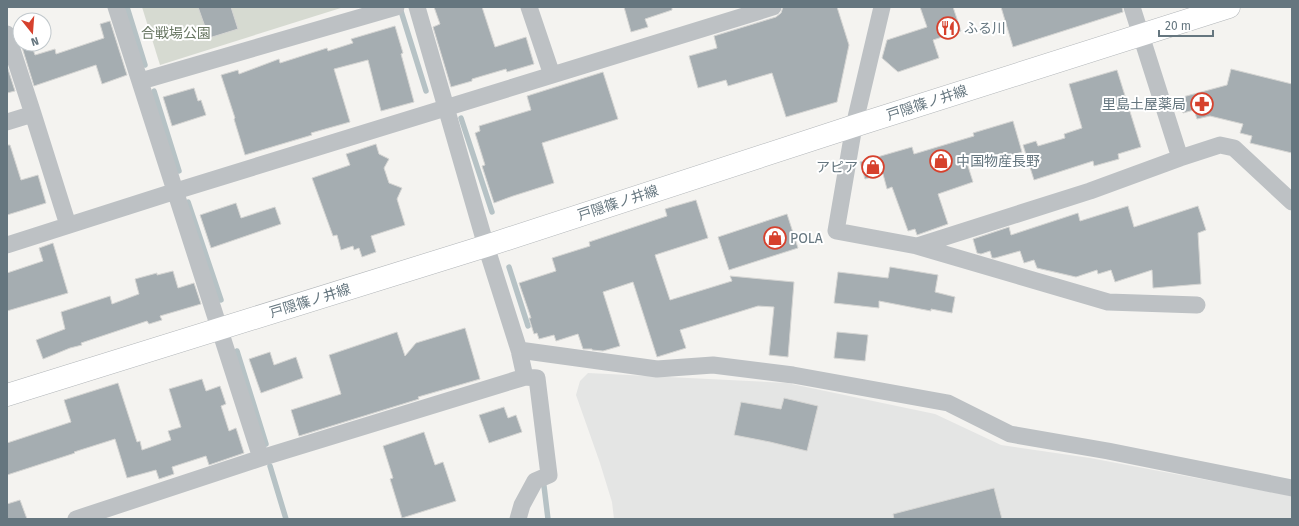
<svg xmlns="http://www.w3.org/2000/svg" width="1299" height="526" viewBox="0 0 1299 526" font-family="'Fira Sans','Noto Sans JP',sans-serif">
<rect width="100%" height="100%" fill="#f4f3f0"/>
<path fill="#e4e5e4" d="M 588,373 L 787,383 L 935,414 L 1001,445 L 1090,458 L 1292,496 L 1292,519 L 614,519 L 612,502 L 600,463 L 576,395 L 580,381 Z"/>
<path fill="#d6dad1" d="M 142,7 L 344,7 L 160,65 Z"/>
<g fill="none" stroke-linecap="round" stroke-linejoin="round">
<path stroke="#b6c2c5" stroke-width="5.5" d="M 127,7 L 145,65
M 401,11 L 426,91
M 154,91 L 179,171
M 461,118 L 492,212
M 188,202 L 221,300
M 509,267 L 528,326
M 237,351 L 266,444
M 270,466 L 286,519
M 544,486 L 548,519"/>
</g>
<path fill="#a5adb1" stroke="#d5d5d3" d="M 198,7 L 231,7 L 238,29 L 209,38 Z
M 434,7 L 482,7 L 495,47 L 526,37 L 534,64 L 507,72 L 506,69 L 472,79 L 472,81 L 451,87 L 433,27 L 440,24 Z
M 624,7 L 672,7 L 672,10 L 645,19 L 648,27 L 631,32 Z
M 783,7 L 837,7 L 849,45 L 837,102 L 786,117 L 772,73 L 728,86 L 726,80 L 698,88 L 689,56 L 717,48 L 714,36 L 776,17 L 781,13 Z
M 920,7 L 953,7 L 961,31 L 933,40 L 939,58 L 898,72 L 882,58 L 887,40 L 927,27 Z
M 1001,7 L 1122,7 L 1123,12 L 1013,47 Z
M 110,21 L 127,75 L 102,84 L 96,65 L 34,86 L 21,44 L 31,44 L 35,55 L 55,49 L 56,54 L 104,38 L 100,24 Z
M 395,26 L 403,53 L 401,54 L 414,102 L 381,111 L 368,60 L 334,69 L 350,122 L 311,133 L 312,135 L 245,155 L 234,119 L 235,118 L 221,75 L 238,70 L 239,74 L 279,59 L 280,63 L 327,48 L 328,51 L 353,43 L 351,39 Z
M 7,66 L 15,91 L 7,93 Z
M 1231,69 L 1292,84 L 1292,153 L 1250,143 L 1252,136 L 1240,133 L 1243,124 L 1210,116 L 1197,119 L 1194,110 L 1183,113 L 1179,98 L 1227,85 Z
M 1117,70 L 1141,147 L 1118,154 L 1119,159 L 1094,166 L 1093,161 L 1034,180 L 1023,145 L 1036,141 L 1038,146 L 1065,138 L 1064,134 L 1082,128 L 1069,84 Z
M 603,72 L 618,119 L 542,143 L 554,183 L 513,196 L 494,203 L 482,166 L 485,165 L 475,133 L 480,131 L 479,126 L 531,110 L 527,96 Z
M 194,88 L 198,101 L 201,100 L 206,115 L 172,126 L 163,97 Z
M 1013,121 L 1022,152 L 1005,157 L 1004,153 L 967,163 L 973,182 L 938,194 L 948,224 L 917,235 L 915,229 L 908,231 L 892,187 L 887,189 L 883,174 L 865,179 L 860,162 L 912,147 L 914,154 L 974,136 L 973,133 Z
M 376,144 L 379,154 L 389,159 L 384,168 L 389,183 L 402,188 L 397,199 L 405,225 L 371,236 L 376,252 L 362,257 L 359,248 L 354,250 L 353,246 L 341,250 L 337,235 L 333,236 L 312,178 L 350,165 L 346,154 Z
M 7,145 L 10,145 L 21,180 L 38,175 L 46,203 L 7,215 Z
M 696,200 L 708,238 L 655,255 L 670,300 L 732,281 L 730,276 L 794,282 L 788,357 L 769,355 L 774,307 L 758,306 L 680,330 L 686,348 L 657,357 L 633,282 L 603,292 L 620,346 L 603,351 L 592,350 L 592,349 L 583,349 L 578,334 L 556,341 L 554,335 L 539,339 L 537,333 L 534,334 L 529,318 L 531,318 L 519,283 L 556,271 L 552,258 L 590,246 L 589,242 L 667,216 L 665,209 Z
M 236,203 L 241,218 L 275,207 L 281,224 L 211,248 L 200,215 Z
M 1128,206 L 1134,227 L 1198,206 L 1206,230 L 1198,233 L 1201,284 L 1153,288 L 1152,270 L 1115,282 L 1111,270 L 1098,274 L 1097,270 L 1076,277 L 1037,268 L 1034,260 L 1024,263 L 1020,251 L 995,258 L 992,258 L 990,251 L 981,254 L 977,253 L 973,239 L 1009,227 L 1011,235 L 1078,213 L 1080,221 Z
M 787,214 L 798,248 L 729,270 L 718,237 Z
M 53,243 L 68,293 L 7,311 L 7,273 L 43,261 L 39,248 Z
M 890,267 L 938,275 L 935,292 L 955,297 L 952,313 L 931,309 L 931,311 L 879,301 L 879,308 L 834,303 L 838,272 L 888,278 Z
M 173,271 L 178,288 L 194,283 L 201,304 L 160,316 L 162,320 L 149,324 L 147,321 L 81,343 L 82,345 L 70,348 L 43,359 L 36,340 L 65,329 L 61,312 L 110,296 L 112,304 L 139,294 L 135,279 L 157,273 L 157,275 Z
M 465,328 L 480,379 L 418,397 L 419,399 L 299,436 L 291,410 L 341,394 L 329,355 L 397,332 L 405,356 L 416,343 Z
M 837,332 L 868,335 L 865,361 L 834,358 Z
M 270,352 L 274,365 L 296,357 L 303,378 L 261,393 L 249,359 Z
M 202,379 L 206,391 L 220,386 L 226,404 L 221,406 L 229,431 L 236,428 L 244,453 L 209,465 L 206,456 L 172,467 L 174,474 L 159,479 L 156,470 L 127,478 L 115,439 L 74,452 L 75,453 L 7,475 L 7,443 L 71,422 L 64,400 L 118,383 L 137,442 L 140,441 L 142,450 L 171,440 L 168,431 L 181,427 L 169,389 Z
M 784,398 L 818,406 L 807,451 L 770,442 L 734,435 L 741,402 L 781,409 Z
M 504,407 L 508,418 L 516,415 L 522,432 L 489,443 L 479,415 Z
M 424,432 L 435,465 L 443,462 L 456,501 L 402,518 L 390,479 L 393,478 L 383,446 Z
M 994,488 L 1002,519 L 894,519 L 893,514 Z
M 20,500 L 27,519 L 7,519 L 7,504 Z"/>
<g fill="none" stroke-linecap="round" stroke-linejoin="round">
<g stroke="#b1b5b8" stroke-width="23">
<path id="primary" d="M 7,395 L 486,246 L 854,126 L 1229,7"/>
</g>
<path stroke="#bdc1c4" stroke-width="17" d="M 116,7 L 261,458
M 417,7 L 486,246 L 519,350 L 525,377
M 529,7 L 552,75
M 882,7 L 854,126 L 836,231 L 917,246 L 1090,191 L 1180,158 L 1220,145 L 1234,148 L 1292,202
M 1132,7 L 1180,158
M 7,34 L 33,114 L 68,225
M 141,81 L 396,7
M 7,122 L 33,114
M 7,245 L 176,191 L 773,7
M 917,246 L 1108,302 L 1197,305
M 519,350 L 657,369 L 713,365 L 793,375 L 948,403 L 1010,434 L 1108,451 L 1292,488
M 76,519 L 261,458 L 525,377 L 537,378 L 549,475 L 535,481 L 522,505 L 518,519"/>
<use href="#primary" stroke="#fff" stroke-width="22"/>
</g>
<defs>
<g id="restaurant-ring" transform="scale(1.15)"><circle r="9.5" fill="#fff" stroke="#d6412d" stroke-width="1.5"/><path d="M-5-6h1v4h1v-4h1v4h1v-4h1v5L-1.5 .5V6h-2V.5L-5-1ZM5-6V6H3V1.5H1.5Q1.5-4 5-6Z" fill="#d6412d"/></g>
<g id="pharmacy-ring" transform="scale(1.15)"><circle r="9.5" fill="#fff" stroke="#d6412d" stroke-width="1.5"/><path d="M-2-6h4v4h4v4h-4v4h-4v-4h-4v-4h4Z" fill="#d6412d"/></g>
<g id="shop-ring" transform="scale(1.15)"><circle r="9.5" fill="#fff" stroke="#d6412d" stroke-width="1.5"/><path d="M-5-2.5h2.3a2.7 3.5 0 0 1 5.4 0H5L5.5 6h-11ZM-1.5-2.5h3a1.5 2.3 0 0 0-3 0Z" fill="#d6412d"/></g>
</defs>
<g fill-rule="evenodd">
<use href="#restaurant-ring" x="948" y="28"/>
<use href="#pharmacy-ring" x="1202" y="104"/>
<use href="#shop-ring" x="941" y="161"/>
<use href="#shop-ring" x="873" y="167"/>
<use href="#shop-ring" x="775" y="238"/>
</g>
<g text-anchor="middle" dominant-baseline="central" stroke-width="4" stroke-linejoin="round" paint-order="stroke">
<g font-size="14" fill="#65767f" stroke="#fff" text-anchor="start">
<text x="964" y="28">ふる川</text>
<text x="1186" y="104" text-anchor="end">里島土屋薬局</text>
<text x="956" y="161">中国物産長野</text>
<text x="858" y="167" text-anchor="end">アピア</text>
<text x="790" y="238">POLA</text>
</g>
<g font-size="14" fill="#697763" stroke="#fff">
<text x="176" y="33">合戦場公園</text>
</g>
<g font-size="14" fill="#65767f" stroke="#fff">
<text transform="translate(927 103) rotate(-18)">戸隠篠ノ井線</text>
<text transform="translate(618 203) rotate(-18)">戸隠篠ノ井線</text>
<text transform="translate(310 301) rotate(-17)">戸隠篠ノ井線</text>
</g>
</g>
<rect width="1299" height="526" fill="none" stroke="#65767f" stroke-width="16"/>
<g transform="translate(32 32) rotate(163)"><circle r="19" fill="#ffffff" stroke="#c1c8cc"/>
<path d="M0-3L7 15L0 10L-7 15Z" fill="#d6412d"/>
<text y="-6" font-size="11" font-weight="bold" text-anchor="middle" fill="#65767f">N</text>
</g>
<path d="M1159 30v6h54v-6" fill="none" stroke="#65767f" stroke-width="2"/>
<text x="1165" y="30" font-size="12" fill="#65767f" stroke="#ffffff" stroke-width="3" paint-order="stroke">20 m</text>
</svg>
